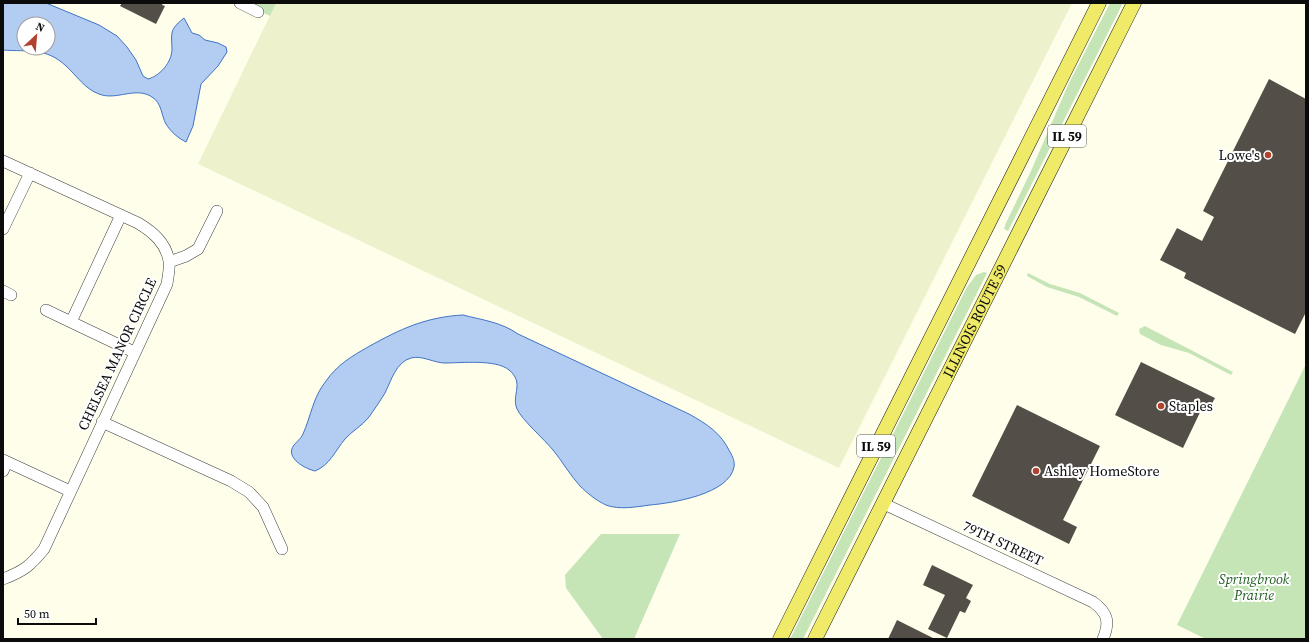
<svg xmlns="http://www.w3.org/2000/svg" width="1309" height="642" viewBox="0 0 1309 642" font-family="'Source Serif 4',serif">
<rect width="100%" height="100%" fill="#fefeeb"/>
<path fill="#edf2cd" d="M 276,3 L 1072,3 L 839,468 L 198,164 Z"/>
<path fill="#c6e5b7" d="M 244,3 L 276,3 L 270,16 Z
M 1110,3 L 1123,3 L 1008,231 L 1004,229 L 1006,223 L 1031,171 L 1068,85 Z
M 984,272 L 987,273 L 803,639 L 790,639 L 967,287 L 976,275 Z
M 1028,273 L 1050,284 L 1080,293 L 1119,313 L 1117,316 L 1079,297 L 1047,287 L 1027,276 Z
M 1145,326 L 1233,372 L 1231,375 L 1189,353 L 1161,345 L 1140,334 L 1139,329 Z
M 1306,364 L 1306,639 L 1206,639 L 1177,625 Z
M 601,534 L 680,534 L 634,639 L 603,639 L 566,588 L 565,575 Z"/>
<path fill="#b3cdf2" stroke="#3f73c4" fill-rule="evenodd" d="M 3,3 L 46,3 L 99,25 L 117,36 L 127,47 L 136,60 L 143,76 L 148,79 C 160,76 172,62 172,49 C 172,44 171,38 172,33 C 173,27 179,22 184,18 L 192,33 L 199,35 L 205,40 L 218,43 L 226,47 L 227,52 L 218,66 L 201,84 L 193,126 L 186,142 C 178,138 170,131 166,124 C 161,115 162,103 152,97 C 136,86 116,101 99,94 C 85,89 77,76 66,66 C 46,47 28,52 3,50 ZM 24,24 L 48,24 L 48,48 L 24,48 Z
M 463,315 C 482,320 501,322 518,334 L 689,414 C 707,424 721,433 730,452 C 733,457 735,462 734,467 C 729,494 673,503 650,505 C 636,507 619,510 606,505 C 597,501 587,493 580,486 C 570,475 562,461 553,450 C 544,439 522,420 517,409 C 511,395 525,383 509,370 C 496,359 461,363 445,363 C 434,363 422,355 411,358 C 396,362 391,381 385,393 C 380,401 374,410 369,417 C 362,426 352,431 345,439 C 335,451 330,465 315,471 C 306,469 284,458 294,445 C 297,441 301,439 303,434 C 311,416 313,397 326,381 C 337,365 352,356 368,347 C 400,329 426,317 463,315 Z"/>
<path fill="#534f48" d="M 122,3 L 163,3 L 162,5 L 165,6 L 156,24 L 120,6 Z
M 1269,79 L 1306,99 L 1306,312 L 1295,334 L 1184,278 L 1186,273 L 1160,260 L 1177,228 L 1202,241 L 1214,217 L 1203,211 Z
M 1141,362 L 1215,398 L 1210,407 L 1204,404 L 1183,448 L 1115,415 Z
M 1017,405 L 1100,446 L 1063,520 L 1077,527 L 1069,544 L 972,496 Z
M 932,565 L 973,585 L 966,598 L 971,601 L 965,613 L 960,611 L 947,638 L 928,629 L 945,595 L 923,585 Z
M 897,620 L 935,639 L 888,639 Z"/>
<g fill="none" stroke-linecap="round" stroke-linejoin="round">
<g stroke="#3e3e3e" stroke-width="12">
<path id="minor" d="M 240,3 L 258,12
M 3,161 L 138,223 C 153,232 166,243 169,261 C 170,268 168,277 167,284 L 44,549 C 30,566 24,571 3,579
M 3,229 L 30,173
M 169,262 L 186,256 L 198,249 L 217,211
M 3,291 L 11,295
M 46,310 L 71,322 L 121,215
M 71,322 L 134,352
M 102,422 L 231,481 L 249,492 L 263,507 L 282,549
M 3,460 L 70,491
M 3,471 L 7,462
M 882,503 L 1093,602 C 1108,613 1110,622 1103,639"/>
</g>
<g stroke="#1c1c1c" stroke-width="15">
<g id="major">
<path d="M 780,639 L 1099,3"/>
<path id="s1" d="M 815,639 L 1134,3"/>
</g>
</g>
<use href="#minor" stroke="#fff" stroke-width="11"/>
<use href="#major" stroke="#efeb69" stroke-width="14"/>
</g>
<g fill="#b1422d" stroke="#fff" stroke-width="1.5">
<circle cx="1268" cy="155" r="4"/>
<circle cx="1161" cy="406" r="4"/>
<circle cx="1036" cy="471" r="4"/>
</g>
<g text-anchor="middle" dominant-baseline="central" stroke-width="4" stroke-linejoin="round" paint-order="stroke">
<g fill="#fff" stroke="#545454" stroke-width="1">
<rect x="1048" y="125" width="38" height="22" rx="3"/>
<rect x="857" y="435" width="38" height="22" rx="3"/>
</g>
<g font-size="13" font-weight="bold" fill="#0b0b0b">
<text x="1067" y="136">IL 59</text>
<text x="876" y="446">IL 59</text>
</g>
<g font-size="14" fill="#0b0b0b" stroke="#fff" text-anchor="start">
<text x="1260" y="155" text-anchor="end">Lowe's</text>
<text x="1169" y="406">Staples</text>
<text x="1044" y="471">Ashley HomeStore</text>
</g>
<g font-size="14" fill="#0b0b0b" stroke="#fff">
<text stroke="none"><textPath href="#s1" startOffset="356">ILLINOIS ROUTE 59</textPath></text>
<text transform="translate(117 354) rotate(-65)">CHELSEA MANOR CIRCLE</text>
<text transform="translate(1003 543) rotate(25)">79TH STREET</text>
</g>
<g font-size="14" font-style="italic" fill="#215e21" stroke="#fff">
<text x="1254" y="579">Springbrook<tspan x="1254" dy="16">Prairie</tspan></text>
</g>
</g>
<rect width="1309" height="642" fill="none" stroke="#0b0b0b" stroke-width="8"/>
<g transform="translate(36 36) rotate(26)"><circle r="19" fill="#ffffff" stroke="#9d9d9d"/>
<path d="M0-3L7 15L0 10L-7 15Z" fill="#b1422d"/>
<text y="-6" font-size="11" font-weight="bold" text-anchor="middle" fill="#0b0b0b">N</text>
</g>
<path d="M18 618v6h78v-6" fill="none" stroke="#0b0b0b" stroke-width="2"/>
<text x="24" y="618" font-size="12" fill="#0b0b0b" stroke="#ffffff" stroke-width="3" paint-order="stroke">50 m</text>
</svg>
